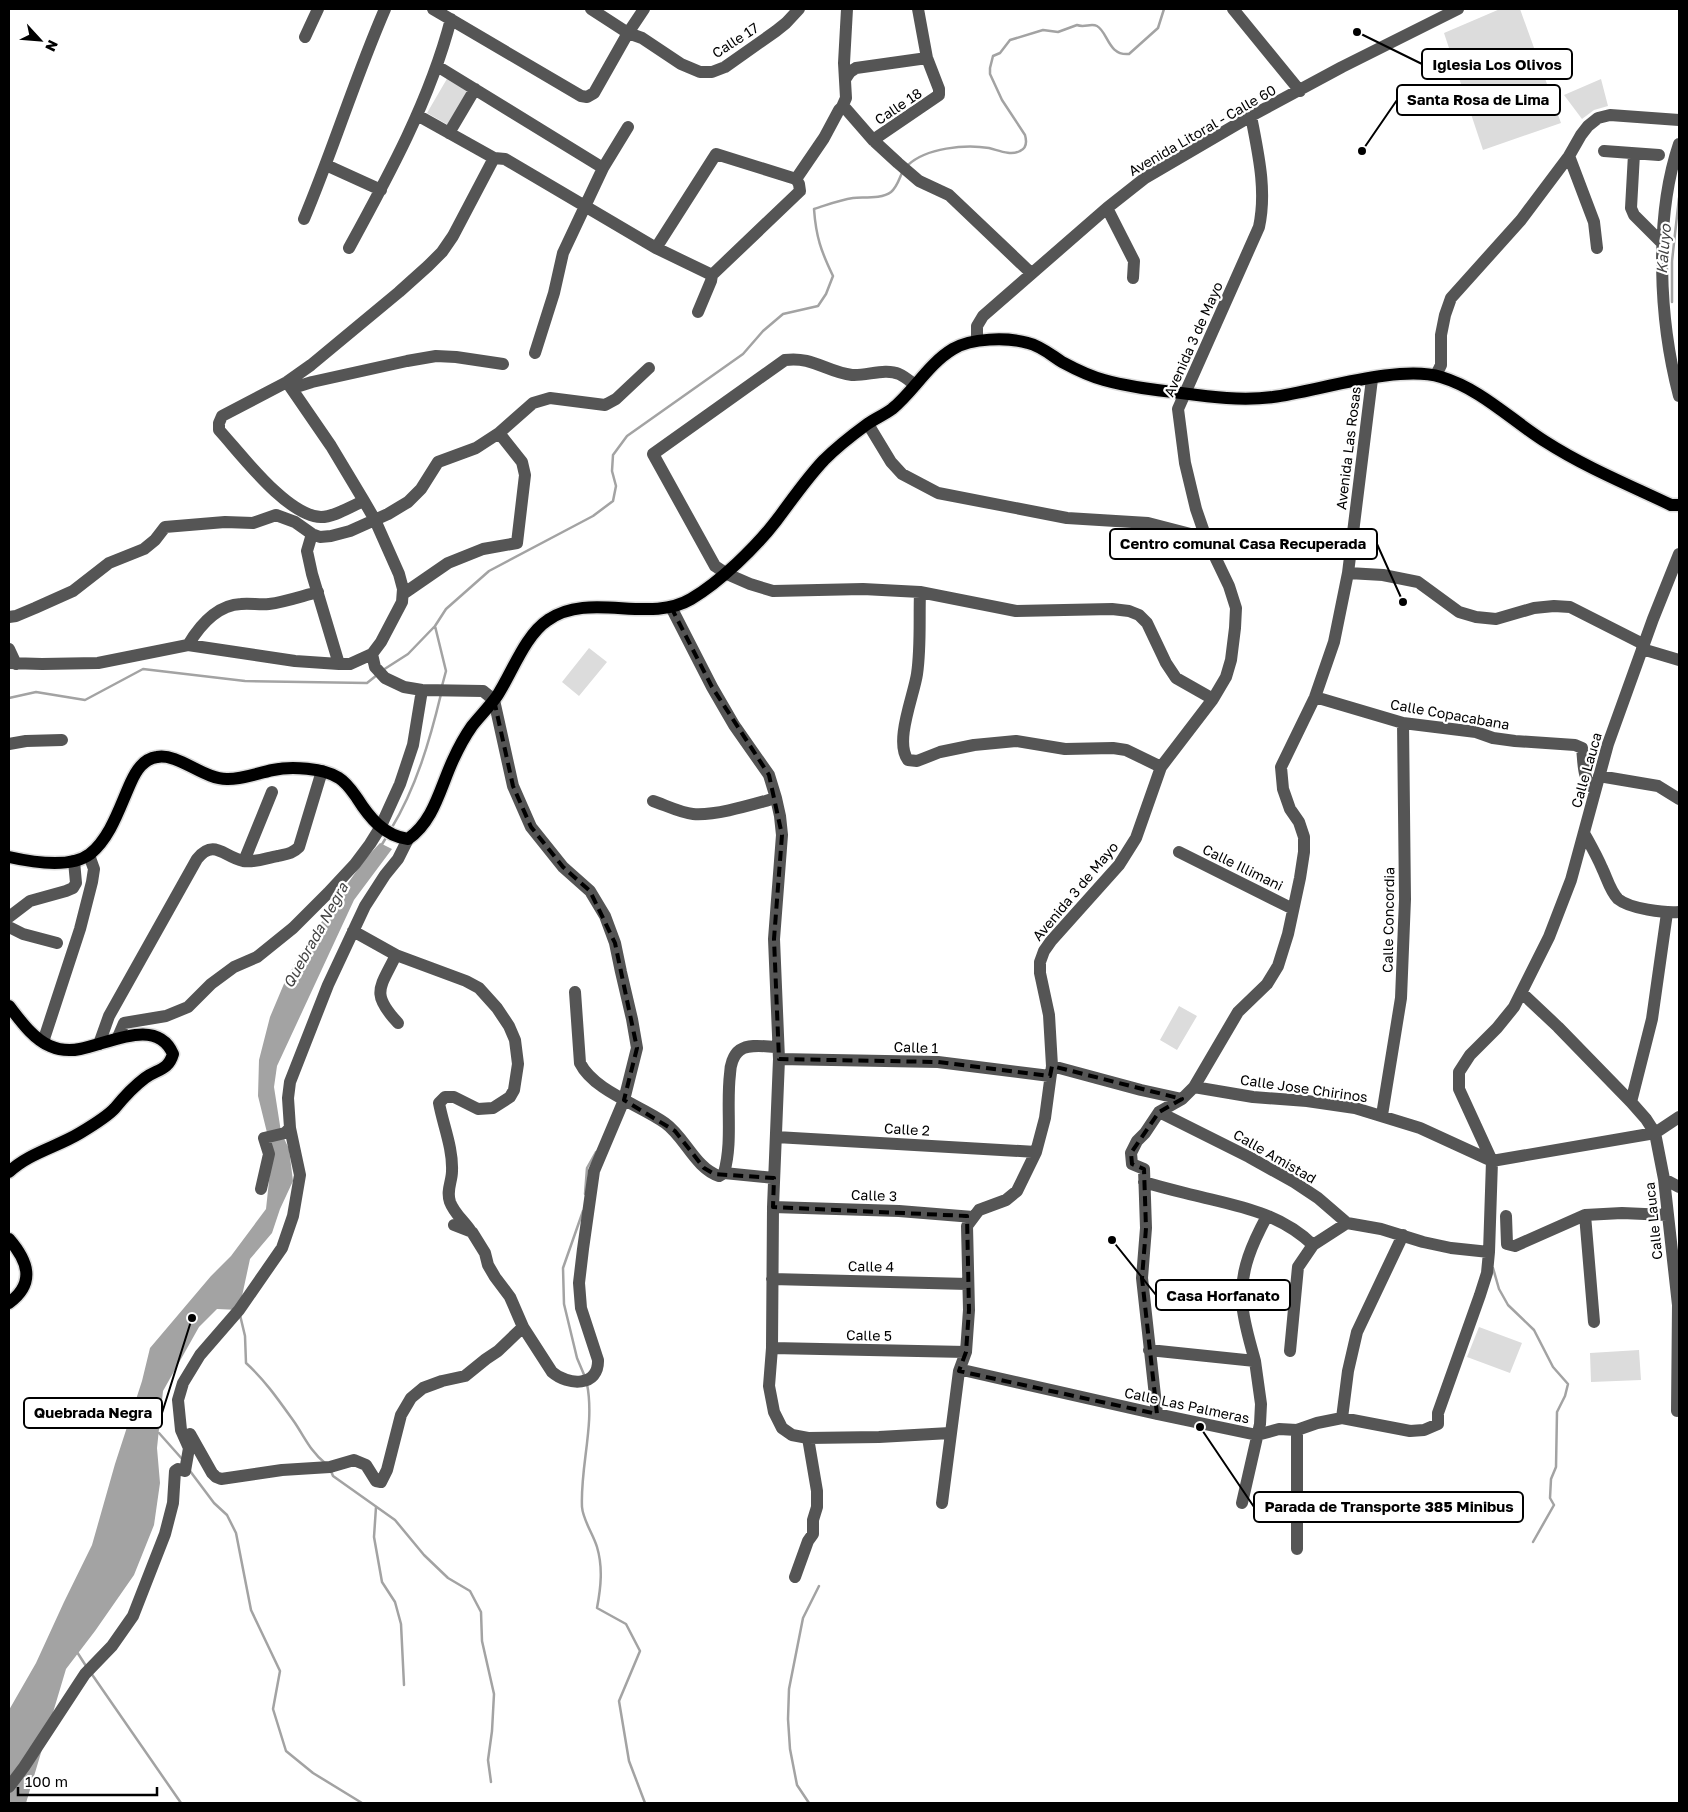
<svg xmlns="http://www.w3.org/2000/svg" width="1688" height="1812" viewBox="0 0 1688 1812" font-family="'Golos Text',sans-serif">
<rect width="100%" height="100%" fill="#fff"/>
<path fill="#dcdcdc" d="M 1500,9 L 1520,9 L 1561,123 L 1483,150 L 1444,33 Z
M 448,77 L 470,90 L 450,126 L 427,113 Z
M 1601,79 L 1608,106 L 1594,110 L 1582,119 L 1564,95 Z
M 589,648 L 607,662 L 579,696 L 562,682 Z
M 1179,1006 L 1197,1016 L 1177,1050 L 1160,1040 Z
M 1479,1327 L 1522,1343 L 1510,1373 L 1467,1357 Z
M 1639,1350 L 1641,1380 L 1591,1382 L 1590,1353 Z"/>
<path fill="#a3a3a3" d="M 380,843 L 392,849 L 354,900 L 277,1066 L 274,1087 L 281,1132 L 289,1149 L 293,1181 L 280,1209 L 272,1233 L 250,1259 L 239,1310 L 217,1309 L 199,1327 L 163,1391 L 157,1448 L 160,1483 L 154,1525 L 134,1575 L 95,1631 L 66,1669 L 26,1803 L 9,1803 L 9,1710 L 36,1663 L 64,1602 L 92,1545 L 115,1464 L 142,1381 L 150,1348 L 211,1276 L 231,1256 L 266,1209 L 272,1153 L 258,1096 L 259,1060 L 270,1017 L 286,979 L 306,945 L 341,893 L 365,859 Z"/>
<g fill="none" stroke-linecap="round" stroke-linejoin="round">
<path stroke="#a3a3a3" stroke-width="2.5" d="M 908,165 C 926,148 965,144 989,148 C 998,150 1010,156 1020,151 C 1027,148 1027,142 1025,135 L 1002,100 L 990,74 L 990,68 L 993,56 L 1000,53 L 1010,40 L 1043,30 L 1058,32 L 1077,25 C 1084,28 1091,23 1097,26 C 1108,32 1108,56 1129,54 L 1158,28 L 1164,9
M 1672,302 L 1672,261 L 1679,198
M 435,626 L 446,671 L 442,686
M 383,670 L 408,654 L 435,626 L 446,609 L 489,571 L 593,516 L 613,501 L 616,486 L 612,471 L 613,455 L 627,436 L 743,354 L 763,331 L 783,314 L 818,306 L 826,294 L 833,276 C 821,251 816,237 814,209 C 827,205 839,200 853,198 C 864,197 882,199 891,192 C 898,186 899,178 903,171
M 9,698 L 36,692 L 85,700 L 143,669 L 245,681 L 367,683 L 377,675
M 391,829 C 416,788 430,740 441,694
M 381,846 L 387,836
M 585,1194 L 587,1168 L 596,1152
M 583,1211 L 563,1268 L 564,1304 L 577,1358 L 585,1377
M 1493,1268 L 1499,1289 L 1508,1305 L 1534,1330 L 1553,1367 L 1568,1384 L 1565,1396 L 1557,1412 L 1556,1467 L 1551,1479 L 1550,1498 L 1554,1505 L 1533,1542
M 240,1315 L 245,1336 L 246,1363 C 265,1380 280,1402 295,1423 C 305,1438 311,1452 325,1463
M 587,1384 C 595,1424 580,1467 582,1507 C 583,1520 593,1534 597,1547 C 603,1567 601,1587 597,1608 L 626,1624 L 640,1651 L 619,1701 L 629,1761 L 645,1803
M 159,1433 L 183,1460
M 190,1471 L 214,1503 L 227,1515 L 236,1533 L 251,1610 L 280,1671 L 273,1709 L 286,1751 L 313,1773 L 362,1803
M 331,1471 L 333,1476 L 395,1520 L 424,1555 L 448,1578 L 470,1591 L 481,1612 L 482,1641 L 494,1694 L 492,1731 L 488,1760 L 491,1782
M 376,1507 L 374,1537 L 382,1582 L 395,1602 L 401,1624 L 404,1685
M 77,1652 L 86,1666
M 91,1673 L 181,1803
M 809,1803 L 797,1785 L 790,1749 L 788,1719 L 789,1689 L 803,1618 L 819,1586"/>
<g stroke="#dbdbdb" stroke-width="15">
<path id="major" d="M 9,857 C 31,862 70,869 90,854 C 111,837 120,806 131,782 C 136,771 143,759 157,757 C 179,753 204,780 228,779 C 243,779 258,773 273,770 C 291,766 324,768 339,778 C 347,783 352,791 357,798 C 369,817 384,836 408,839 C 434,821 440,788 453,760 C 458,749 465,736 472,726 C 480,716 489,707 497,696 C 512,673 525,635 548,620 C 589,591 649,624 691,599 C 720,582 756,547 776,521 C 792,500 806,479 824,460 C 837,447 851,436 866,425 C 874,419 884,415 892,409 C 914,391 928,364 953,349 C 971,338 1007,337 1028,343 C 1041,346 1051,355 1062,362 C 1075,369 1089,376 1104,380 C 1129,387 1155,390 1181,393 C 1211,397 1242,401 1273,397 C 1318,391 1399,364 1441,377 C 1481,389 1511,420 1546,442 C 1585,467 1629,485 1671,505 L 1679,505
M 9,1006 C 20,1020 33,1039 50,1046 C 59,1050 70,1051 80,1049 C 108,1044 157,1016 173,1054 C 168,1071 157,1069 145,1078 C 133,1087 124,1097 115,1108 C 108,1116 90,1127 80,1133 C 57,1147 29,1153 9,1172
M 9,1239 C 28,1261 36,1283 9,1303"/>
</g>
<path stroke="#555" stroke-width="12" d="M 433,9 L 581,96 L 587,97 L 594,93 L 628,33 L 644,9
M 591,9 L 628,33 L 642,38 L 681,64 L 700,72 L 712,72 L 725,67 L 776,31 L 786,23 L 799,9
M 1233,9 L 1300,91
M 305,37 L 318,9
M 437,66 L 603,168
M 846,78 L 850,72 L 856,68 L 927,58
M 842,107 L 846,109 L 873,140 L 898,163 L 919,181 L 949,195 L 1031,273
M 417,115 L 494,158 L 505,159 L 656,248 L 712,275
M 449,133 L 475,89
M 873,140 L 939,95 L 939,89 L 927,58 L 918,9
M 1679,144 C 1654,218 1659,320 1679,396
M 1604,151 L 1659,155
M 1634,154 L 1631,208 L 1634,215 L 1662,243
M 1569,156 L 1594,222 L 1597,248
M 326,165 L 381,190
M 796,179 L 824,138 L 839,110 L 842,107 L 846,98 L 844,63 L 847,9
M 1107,208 L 1134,261 L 1133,278
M 304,219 C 333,150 355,78 385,9
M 349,248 C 389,175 430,100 451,19
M 656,248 L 716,154 L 796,179 L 799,184 L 800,191 L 712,275 L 711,281 L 698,312
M 977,340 L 977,326 L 983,316 L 1107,208 L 1145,178 L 1251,116 L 1342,67 L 1458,9
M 535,353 L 554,293 L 563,253 L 603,168 L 628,127
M 1436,375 L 1441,365 L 1441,335 L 1445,315 L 1451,298 L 1521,220 L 1569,156 L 1581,135 L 1588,126 L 1598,118 L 1610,115 L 1679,120
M 915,385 C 910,381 904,376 899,374 C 885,368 867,376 852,375 C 827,372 812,356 785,360 L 653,454 L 715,566 L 727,574 L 750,584 L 773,591 L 863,589 L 920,592 L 1016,611 L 1112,609 L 1129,611 L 1139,615 L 1147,623 L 1166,663 L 1176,678 L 1213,699
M 293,388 L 312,382 L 407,361 L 436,356 L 456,357 L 503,364
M 868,424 L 891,462 L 902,474 L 938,493 L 1067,518 L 1148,523 L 1206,538
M 364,501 C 351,506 335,517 321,517 C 287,516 241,454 219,430 L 219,423 L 222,416 L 287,382 L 311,365 L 399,292 L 428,266 L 442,252 L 453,236 L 494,158
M 312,534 L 307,551 L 312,574 L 339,664
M 1348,573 L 1383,575 L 1418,582 L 1459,612 L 1476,617 L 1496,619 L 1534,608 L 1554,606 L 1570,607 L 1643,644
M 920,592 C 919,619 921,647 917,674 C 914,695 894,742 908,760 L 917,761 L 940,752 L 974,745 L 1016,741 L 1065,749 L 1113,748 L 1126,750 L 1161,767
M 403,594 L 448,563 L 483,549 L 517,543 L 525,475 L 522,462 L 499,433
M 671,607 L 712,687 L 734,725 L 769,775 L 776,798 L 780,816 L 782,835 L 774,939 L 779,1059 L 773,1207 L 772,1348 L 769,1386 L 774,1412 L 782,1428 L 792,1435 L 808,1438 L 879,1437 L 950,1433
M 9,617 L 16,616 L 35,608 L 73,591 L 109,563 L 144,549 L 155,540 L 165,527 L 225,522 L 253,523 L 276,515 L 295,522 L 312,534 L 320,537 L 331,536 L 350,531 L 388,514 L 408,502 L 421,489 L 438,462 L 476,448 L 499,433 L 533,403 L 550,398 L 605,405 L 616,399 L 649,368
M 188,645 C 200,625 217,605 241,604 C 250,603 260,605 269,604 C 285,602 302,596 318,592
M 9,649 L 16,664
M 1642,649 L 1679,660
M 372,654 L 375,667 L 385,678 L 404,687 L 422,690 L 483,691 L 494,700 L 513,786 L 531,827 L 563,867 L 590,891 L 605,916 L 615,943 L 621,972 L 632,1019 L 637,1048 L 624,1100 L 594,1171 L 583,1249 L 579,1283 L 581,1308 L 598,1360 C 599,1387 568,1386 552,1372 L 523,1327 L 510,1297 L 495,1277 L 488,1265 L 485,1253 L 472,1232 L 454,1225
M 9,663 L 42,664 L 98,663 L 188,645 L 295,661 L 339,664 L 350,664 L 372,654 L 381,642 L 402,602 L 403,589 L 399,574 L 375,520 L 364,501 L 331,446 L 287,382
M 1315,697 L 1403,723 L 1476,732 L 1493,738 L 1515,741 L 1575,745 L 1582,748 C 1584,764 1582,779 1595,790
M 9,744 L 26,741 L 62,740
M 1599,776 L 1658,786 L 1679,799
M 653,801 C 665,805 681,813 693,814 C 716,816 754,804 776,798
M 1584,833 C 1590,844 1597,856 1602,868 C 1607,878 1610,891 1618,899 C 1630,909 1665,913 1679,912
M 1179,852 L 1293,909
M 244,861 L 272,792
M 9,917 L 30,901 L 66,891 L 73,888 L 76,883 L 74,861
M 9,927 L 23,934 L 57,943
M 353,931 L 396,955 C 380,988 370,993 398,1023
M 396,955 L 466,981 L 479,988 L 497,1008 L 509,1026 L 515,1040 L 518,1064 L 514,1090 L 510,1097 L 493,1108 L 478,1109 L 454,1097 L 445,1097 L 439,1103 C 443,1125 453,1148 452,1171 C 452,1182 446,1190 450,1202 C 454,1213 463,1220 470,1230
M 575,992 L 580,1063 C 594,1091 640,1105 665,1123 C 685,1137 695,1168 719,1176 L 724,1173 L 774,1178
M 1522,993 L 1558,1027 L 1631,1102 L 1646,1119 L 1655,1133 L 1664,1179 L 1678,1305 L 1677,1411
M 118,1037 L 124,1023 L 166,1016 L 188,1007 L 211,984 L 234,967 L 257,957 L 293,928 L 328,893 L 355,864 L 370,844 L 380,828 L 400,784 L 413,745 L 422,690
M 43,1042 L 80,929 L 92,882 L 94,869 L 89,855
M 99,1044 L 109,1016 L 197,859 C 214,838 224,857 243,861 C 254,863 266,858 278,856 C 287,854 292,854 299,847 L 322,771
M 779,1059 L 938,1062 L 1050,1076
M 1052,1066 L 1141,1090 L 1182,1099
M 1194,1087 L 1253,1097 L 1307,1101 L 1355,1108 L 1420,1128 L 1492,1161 L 1655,1133 L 1679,1117
M 1631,1102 L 1652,1019 L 1667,913
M 1159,1112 L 1249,1157 L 1294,1182 L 1318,1198 L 1347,1223 L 1381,1229 L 1423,1242 L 1451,1248 L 1489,1252
M 1382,1115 L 1401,998 L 1405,899 L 1403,723
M 776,1137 L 1036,1152
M 724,1173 C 733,1141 726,1107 730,1074 C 730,1066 733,1055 740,1050 C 750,1043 767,1047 778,1047
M 1664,1179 L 1679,1187
M 1144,1182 C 1160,1187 1177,1191 1193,1195 C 1237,1206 1279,1212 1313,1245
M 261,1189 L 269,1154 L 264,1138 L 285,1133 L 290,1128 L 288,1098 L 290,1082 L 328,985 L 365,906 L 385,875 L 398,859 L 408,839
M 773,1207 L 899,1211 L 973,1217
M 1585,1215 L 1594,1322
M 1506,1216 L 1507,1244 L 1515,1246 L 1585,1215 L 1622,1213 L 1667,1215
M 772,1279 L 968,1284
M 772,1348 L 966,1352
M 1149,1350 L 1255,1361 C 1250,1342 1243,1321 1242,1301 C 1240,1270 1253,1242 1267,1216
M 1290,1351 L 1298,1267 L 1313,1245 L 1347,1223
M 959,1371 L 967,1371 L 1157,1414 L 1257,1435 L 1279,1429 L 1297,1430 L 1317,1423 L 1342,1418 L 1410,1431 L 1424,1430 L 1438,1424 L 1438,1413 L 1480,1295 L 1487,1273 L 1489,1252 L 1492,1161 L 1459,1089 L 1459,1072 L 1470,1055 L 1497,1028 L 1514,1007 L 1549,937 L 1571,880 L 1608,744 L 1653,619 L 1679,554
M 1157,1414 L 1142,1278 L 1146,1228 L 1144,1169 L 1132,1164 L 1131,1153 L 1137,1141 L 1145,1133 L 1159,1112 L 1182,1099 L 1194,1087 L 1238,1012 L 1267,984 L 1278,966 L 1288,934 L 1300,878 L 1304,852 L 1304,837 L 1299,822 L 1290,809 L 1283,789 L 1281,767 L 1315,697 L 1334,642 L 1348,573 L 1372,379
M 1342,1418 L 1348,1371 L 1357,1332 L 1403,1235
M 1297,1430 L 1297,1549
M 190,1434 L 212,1473 L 216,1477 L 221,1479 L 282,1470 L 330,1467 L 354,1460 L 366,1465 L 376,1481 L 381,1482 L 387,1470 L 401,1415 L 411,1398 L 423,1388 L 442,1381 L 465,1376 L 486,1359 L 498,1351 L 523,1327
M 942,1503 L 959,1371 L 966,1352 L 969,1310 L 967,1226 L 979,1210 L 1006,1200 L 1017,1191 L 1036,1152 L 1045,1118 L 1052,1066 L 1049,1015 L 1040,973 L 1040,962 L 1044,951 L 1051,941 L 1119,865 L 1136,838 L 1161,767 L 1213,699 L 1226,677 L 1231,660 L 1235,628 L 1236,608 L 1229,586 L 1206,538 L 1196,509 L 1185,463 L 1178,409 L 1259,227 C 1267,190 1258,153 1251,116
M 1242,1503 L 1260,1424 L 1261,1404 L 1255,1361
M 795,1577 L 808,1541 L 813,1534 L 813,1520 L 817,1507 L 817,1491 L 808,1438
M 9,1787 L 24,1767 L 85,1674 L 112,1646 L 133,1616 L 165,1534 L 173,1503 L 175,1471 L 178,1469 L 185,1471 L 189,1448 L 181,1430 L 178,1400 L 183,1383 L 200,1355 L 239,1310 L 282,1248 L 293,1216 L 300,1175 L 290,1128"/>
<use href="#major" stroke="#000" stroke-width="12"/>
</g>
<path fill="none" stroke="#000" stroke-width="4" stroke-dasharray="10 6" stroke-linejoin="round" d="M 671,607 L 712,687 L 769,775 L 782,835 L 774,939 L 779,1059 L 938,1062 L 1050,1076 L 1052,1066 L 1182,1099 L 1159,1112 L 1131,1153 L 1132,1164 L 1144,1169 L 1146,1228 L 1142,1278 L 1157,1414 L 959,1371 L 966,1352 L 969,1310 L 967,1216 L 773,1207 L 774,1178 L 714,1174 L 704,1168 L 675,1131 L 624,1100 L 637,1048 L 615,943 L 590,891 L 563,867 L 531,827 L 513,786 L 494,700 L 533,634 L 549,619 L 566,612 Z"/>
<g text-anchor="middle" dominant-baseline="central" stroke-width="4.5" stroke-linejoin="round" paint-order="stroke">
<g font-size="14" fill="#000" stroke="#fff">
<text transform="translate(735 40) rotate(-33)">Calle 17</text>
<text transform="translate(898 106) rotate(-34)">Calle 18</text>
<text transform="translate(1202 130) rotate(-30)">Avenida Litoral - Calle 60</text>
<text transform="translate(1193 339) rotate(-66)">Avenida 3 de Mayo</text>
<text transform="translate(1348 448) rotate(-83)">Avenida Las Rosas</text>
<text transform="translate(1450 714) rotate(10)">Calle Copacabana</text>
<text transform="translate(1586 770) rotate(-74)">Calle Lauca</text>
<text transform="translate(1243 867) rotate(26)">Calle Illimani</text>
<text transform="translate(1075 891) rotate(-50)">Avenida 3 de Mayo</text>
<text transform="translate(1388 920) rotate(-89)">Calle Concordia</text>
<text transform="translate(916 1047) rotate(2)">Calle 1</text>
<text transform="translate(1304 1088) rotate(8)">Calle Jose Chirinos</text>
<text transform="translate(907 1129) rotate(3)">Calle 2</text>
<text transform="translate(1275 1156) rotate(30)">Calle Amistad</text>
<text transform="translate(874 1195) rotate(2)">Calle 3</text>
<text transform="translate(1653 1221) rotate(-96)">Calle Lauca</text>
<text transform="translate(871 1266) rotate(1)">Calle 4</text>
<text transform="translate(869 1335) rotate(1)">Calle 5</text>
<text transform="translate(1187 1405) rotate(12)">Calle Las Palmeras</text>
</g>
<g font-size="15" font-style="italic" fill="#444" stroke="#fff">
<text transform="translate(1663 249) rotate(-85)">Kaluyo</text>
<text transform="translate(315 935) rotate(-61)">Quebrada Negra</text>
</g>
</g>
<path fill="none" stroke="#000" stroke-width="2" d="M1357 32L1422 64M1362 151L1397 100M1403 602L1377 544M1112 1240L1156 1295M192 1318L162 1413M1200 1427L1254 1507"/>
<g fill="#000" stroke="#fff" stroke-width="2">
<circle cx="1357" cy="32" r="5"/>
<circle cx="1362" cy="151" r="5"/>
<circle cx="1403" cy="602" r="5"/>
<circle cx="1112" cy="1240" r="5"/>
<circle cx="192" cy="1318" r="5"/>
<circle cx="1200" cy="1427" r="5"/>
</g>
<g fill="#fff" stroke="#000" stroke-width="2">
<rect x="1422" y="49" width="150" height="30" rx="5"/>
<rect x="1397" y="85" width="163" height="30" rx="5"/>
<rect x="1110" y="529" width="267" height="30" rx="5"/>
<rect x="1156" y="1280" width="134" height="30" rx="5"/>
<rect x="24" y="1398" width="138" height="30" rx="5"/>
<rect x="1254" y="1492" width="269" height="30" rx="5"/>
</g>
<g font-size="15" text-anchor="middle" font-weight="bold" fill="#000">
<text x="1497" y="70">Iglesia Los Olivos</text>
<text x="1478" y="105">Santa Rosa de Lima</text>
<text x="1243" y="549">Centro comunal Casa Recuperada</text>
<text x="1223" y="1301">Casa Horfanato</text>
<text x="93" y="1418">Quebrada Negra</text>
<text x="1389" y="1512">Parada de Transporte 385 Minibus</text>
</g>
<rect width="1688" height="1812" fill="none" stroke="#000000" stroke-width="20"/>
<g transform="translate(40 40) rotate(116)" stroke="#ffffff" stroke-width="4" paint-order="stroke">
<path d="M0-4L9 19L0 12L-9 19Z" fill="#000000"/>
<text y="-8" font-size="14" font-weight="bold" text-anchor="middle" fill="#000000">N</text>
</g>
<path d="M18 1787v8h139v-8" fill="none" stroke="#000000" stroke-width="2.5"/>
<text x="25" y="1787" font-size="15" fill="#000000" stroke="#ffffff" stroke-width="4" paint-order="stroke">100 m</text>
</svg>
